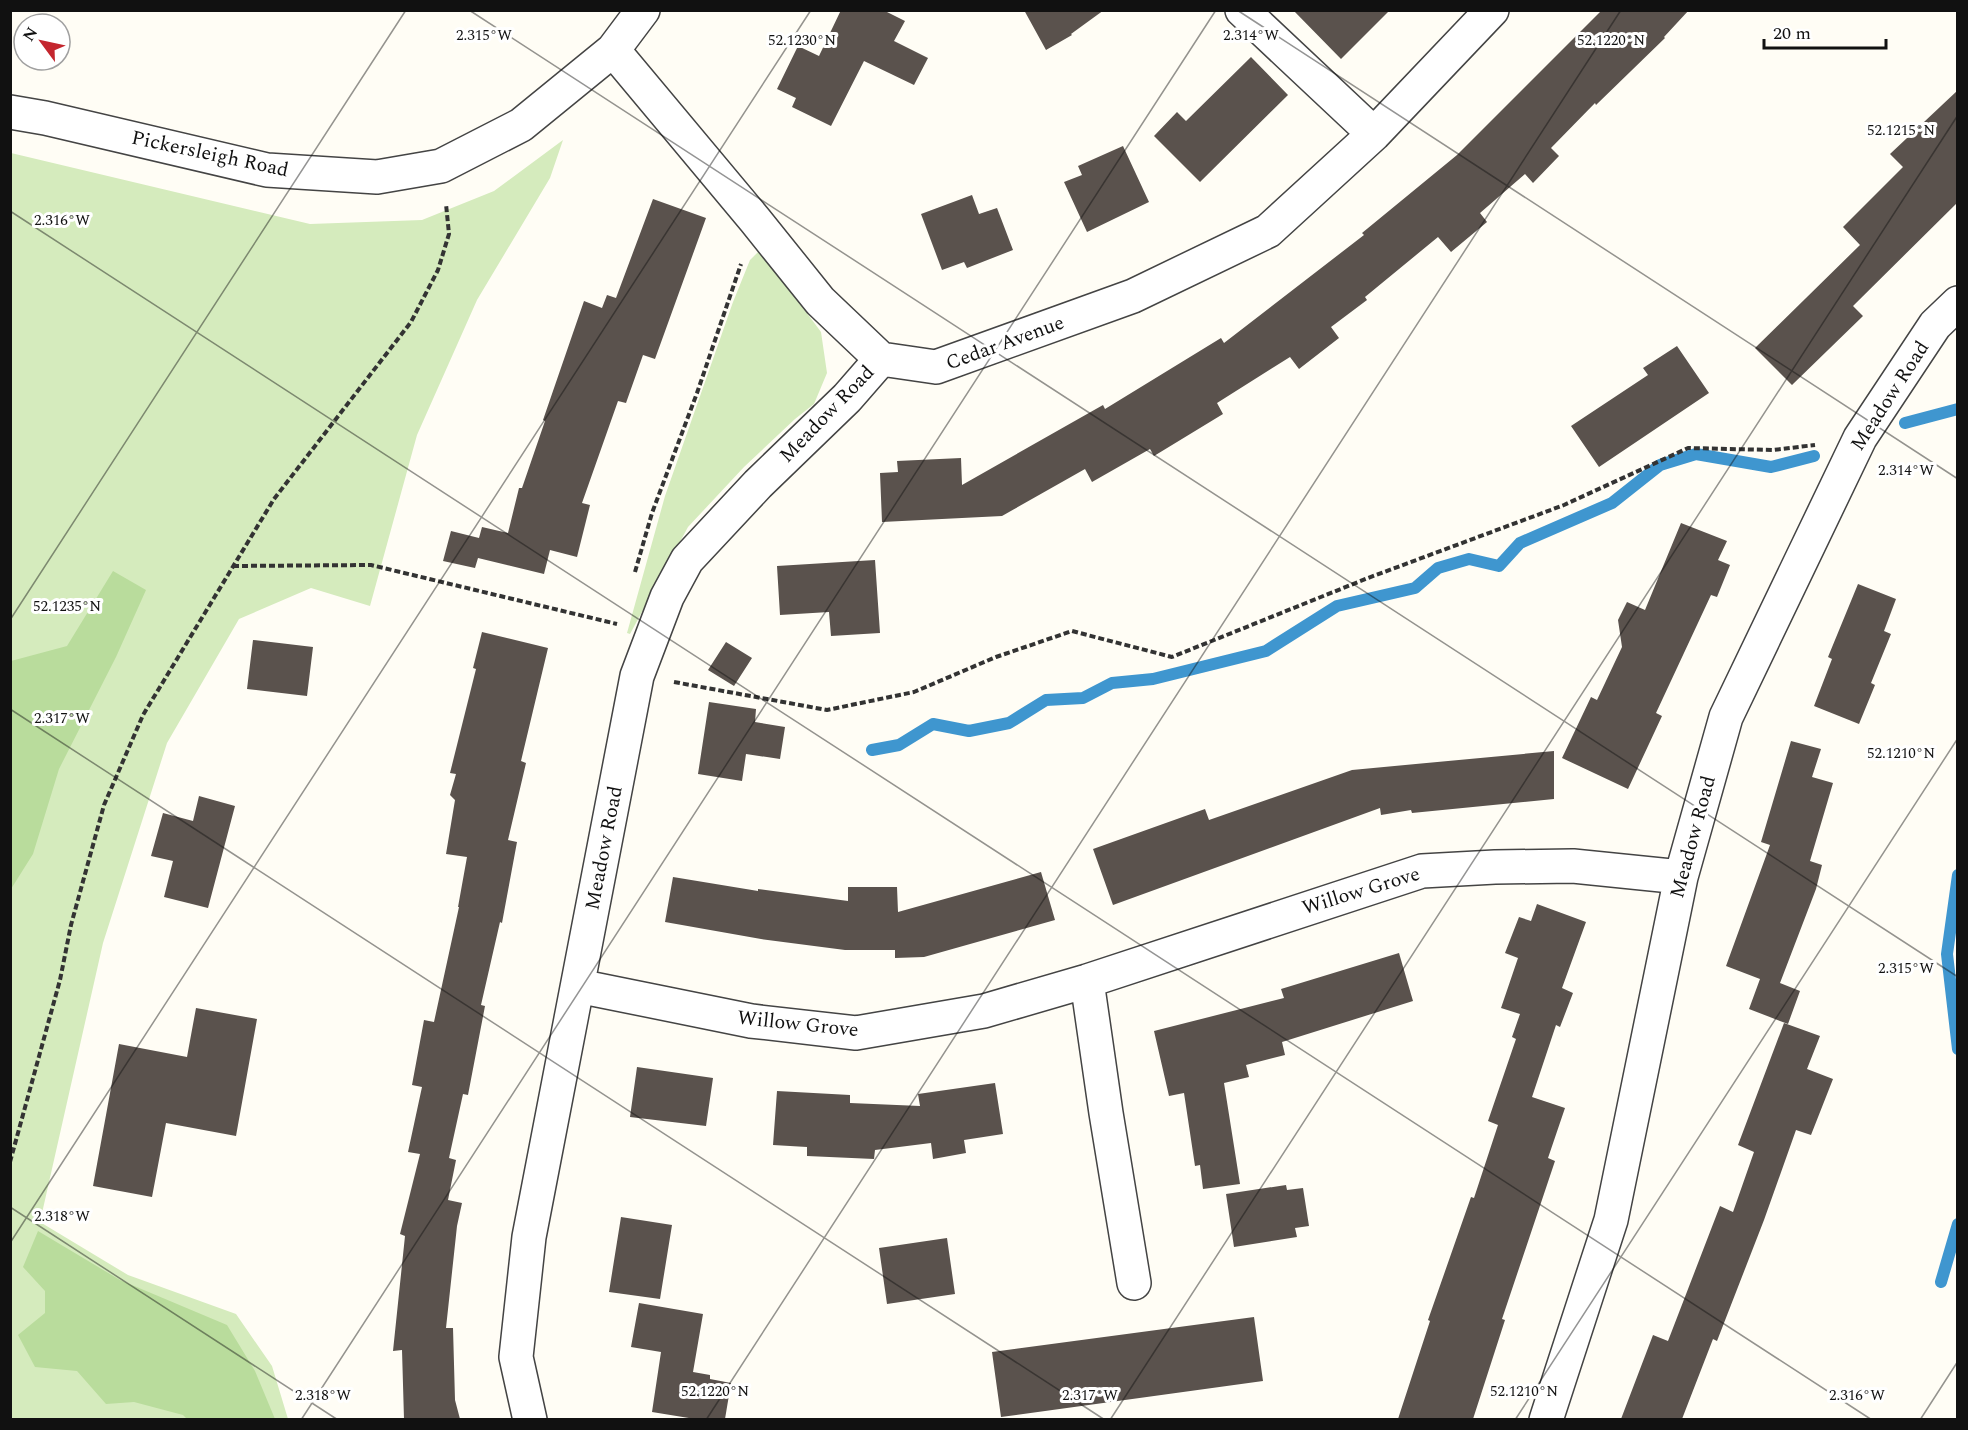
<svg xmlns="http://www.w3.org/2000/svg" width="1968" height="1430" viewBox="0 0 1968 1430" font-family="Spectral,serif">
<rect width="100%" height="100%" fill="#fffdf5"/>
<path fill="#d5ebbd" d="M 563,140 L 550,178 L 477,300 L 417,435 L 370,606 L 311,588 L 239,619 L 167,743 L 103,943 L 40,1222 L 128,1275 L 236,1314 L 272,1366 L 288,1419 L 11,1420 L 11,153 L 310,224 L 422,220 L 494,191 Z
M 760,250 L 821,332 L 827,373 L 814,404 L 795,419 L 744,467 L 688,527 L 630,634 L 627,633 L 665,496 L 733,302 L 750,260 Z"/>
<path fill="#b9dc9c" d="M 113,571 L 146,590 L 116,657 L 59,769 L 33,854 L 11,889 L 11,661 L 67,646 Z
M 38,1231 L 120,1280 L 227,1325 L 255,1371 L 275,1419 L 187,1419 L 183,1415 L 134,1402 L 106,1404 L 77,1371 L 35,1367 L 18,1335 L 45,1313 L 45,1291 L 23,1267 Z"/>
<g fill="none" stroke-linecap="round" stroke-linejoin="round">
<path stroke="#3f96cf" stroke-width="12" d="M 1905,423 L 1958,409
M 872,750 L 899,745 L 933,724 L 969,731 L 1009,723 L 1046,700 L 1083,698 L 1112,683 L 1153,679 L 1266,651 L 1337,606 L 1415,588 L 1438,568 L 1469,559 L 1499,566 L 1520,543 L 1612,503 L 1660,465 L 1696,454 L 1771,467 L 1814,456
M 1958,875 L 1947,954 L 1958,1049
M 1941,1282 L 1958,1224"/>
</g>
<path fill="#5a524d" d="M 841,10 L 883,10 L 905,21 L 894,41 L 928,58 L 914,85 L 864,61 L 831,126 L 792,107 L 796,98 L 777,89 L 798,46 L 819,56 Z
M 1024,10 L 1104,10 L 1071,34 L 1072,35 L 1046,50 Z
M 1293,10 L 1390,10 L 1341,59 Z
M 1602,10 L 1689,10 L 1664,37 L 1665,38 L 1596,105 L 1595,103 L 1551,148 L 1559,156 L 1533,183 L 1525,174 L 1480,213 L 1487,222 L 1451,252 L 1438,237 L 1365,297 L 1367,300 L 1331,327 L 1339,338 L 1299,369 L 1290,357 L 1217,403 L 1223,414 L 1154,456 L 1150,449 L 1092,482 L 1085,469 L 1002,516 L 882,522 L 880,473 L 898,472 L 897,461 L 961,458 L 962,485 L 1103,405 L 1105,409 L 1221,338 L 1224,343 L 1364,235 L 1362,233 L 1457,155 Z
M 1251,57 L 1288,95 L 1200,182 L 1154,136 L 1177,112 L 1186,121 Z
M 1958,90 L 1958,202 L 1853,306 L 1863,316 L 1792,385 L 1755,348 L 1860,245 L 1843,227 L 1903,167 L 1890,154 Z
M 1123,146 L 1149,202 L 1087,232 L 1064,182 L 1082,175 L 1078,166 Z
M 972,195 L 979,214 L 997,208 L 1013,250 L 967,268 L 964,262 L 942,270 L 921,214 Z
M 653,199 L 706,218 L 655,359 L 643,355 L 626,403 L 618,401 L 582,503 L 590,505 L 577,557 L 550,550 L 544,574 L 478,558 L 475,568 L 443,561 L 451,531 L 479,538 L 482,527 L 508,533 L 519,488 L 522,488 L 545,421 L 543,420 L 584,301 L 602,308 L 607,295 L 616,298 Z
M 1677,346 L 1709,393 L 1599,467 L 1571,426 L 1648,375 L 1643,368 Z
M 1681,523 L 1727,541 L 1718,560 L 1730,565 L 1717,597 L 1711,595 L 1656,713 L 1662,716 L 1628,789 L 1562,758 L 1591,697 L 1597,700 L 1622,647 L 1618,620 L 1627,602 L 1645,610 Z
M 875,560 L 880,633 L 831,636 L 829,612 L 780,615 L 777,566 Z
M 1858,584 L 1896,599 L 1884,631 L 1891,634 L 1871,683 L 1875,685 L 1859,724 L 1814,706 L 1832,659 L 1828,657 Z
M 482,632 L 548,648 L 521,761 L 526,763 L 508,840 L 517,842 L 502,923 L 500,922 L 481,1005 L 485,1006 L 468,1095 L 463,1094 L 449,1158 L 456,1160 L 448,1200 L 462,1203 L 457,1226 L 446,1328 L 453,1328 L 455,1400 L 460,1419 L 404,1419 L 402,1350 L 393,1351 L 405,1236 L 400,1234 L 420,1154 L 408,1152 L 422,1087 L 412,1085 L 424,1020 L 434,1022 L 459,907 L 458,907 L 467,857 L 446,854 L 455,800 L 450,795 L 456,774 L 450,773 L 476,669 L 473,668 Z
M 253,640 L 313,647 L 307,696 L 247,689 Z
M 726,642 L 752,658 L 734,686 L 708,670 Z
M 709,702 L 756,709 L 755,722 L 785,727 L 780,759 L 746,754 L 742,781 L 698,774 Z
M 1791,741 L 1821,749 L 1812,777 L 1833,783 L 1810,861 L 1822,865 L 1816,889 L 1780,983 L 1800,991 L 1788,1024 L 1749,1009 L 1760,979 L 1726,966 L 1770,845 L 1761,842 Z
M 1554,751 L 1554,799 L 1412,813 L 1411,810 L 1381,815 L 1380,808 L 1113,905 L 1093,849 L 1205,809 L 1209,820 L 1352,770 Z
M 199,796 L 235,806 L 208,908 L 164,897 L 173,861 L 151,856 L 163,813 L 193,821 Z
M 1041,872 L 1055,920 L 924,957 L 895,958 L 895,950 L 845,950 L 761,939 L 665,922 L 673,877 L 758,891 L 758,889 L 848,901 L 848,887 L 897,887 L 898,912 Z
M 1537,904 L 1586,922 L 1562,988 L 1573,993 L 1560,1027 L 1556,1025 L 1532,1097 L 1565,1108 L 1548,1158 L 1555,1161 L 1502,1319 L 1505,1320 L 1473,1419 L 1398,1419 L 1430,1321 L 1428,1320 L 1471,1197 L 1474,1198 L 1498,1125 L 1488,1121 L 1516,1039 L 1512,1037 L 1520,1014 L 1501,1008 L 1518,958 L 1505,953 L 1519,917 L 1531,921 Z
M 1399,953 L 1413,1001 L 1282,1042 L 1285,1055 L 1246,1065 L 1249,1077 L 1224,1083 L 1240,1184 L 1203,1189 L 1200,1165 L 1195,1166 L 1184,1093 L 1169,1096 L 1154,1031 L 1284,998 L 1281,989 Z
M 196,1008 L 257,1019 L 236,1136 L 166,1123 L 152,1197 L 93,1186 L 119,1044 L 187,1057 Z
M 1784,1023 L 1820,1036 L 1807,1069 L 1833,1079 L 1811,1135 L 1796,1130 L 1764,1220 L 1717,1341 L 1713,1339 L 1682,1419 L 1621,1419 L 1653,1335 L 1668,1341 L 1720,1206 L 1733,1212 L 1754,1152 L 1738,1145 Z
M 637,1067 L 713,1078 L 706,1126 L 630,1117 Z
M 995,1083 L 1003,1134 L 964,1140 L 966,1153 L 933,1159 L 931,1143 L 875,1150 L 874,1159 L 807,1156 L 807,1147 L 773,1145 L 777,1091 L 850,1095 L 850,1103 L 920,1106 L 918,1094 Z
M 1286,1185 L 1287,1190 L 1303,1188 L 1309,1226 L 1295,1228 L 1297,1237 L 1234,1247 L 1226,1194 Z
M 621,1217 L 672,1225 L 660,1299 L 609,1292 Z
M 947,1238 L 955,1294 L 887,1304 L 879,1248 Z
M 639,1303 L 703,1314 L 693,1372 L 710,1375 L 710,1379 L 731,1383 L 725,1419 L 695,1419 L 652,1412 L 661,1352 L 631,1347 Z
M 1254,1317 L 1263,1381 L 1001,1417 L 992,1352 Z"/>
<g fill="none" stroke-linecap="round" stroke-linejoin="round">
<g stroke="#444" stroke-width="36">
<path id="minor" d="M 1242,10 L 1374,134
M 613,50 L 755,220 L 820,301 L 881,359 L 936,367 L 1133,296 L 1268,231 L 1374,134 L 1492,10
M 10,112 L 45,118 L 267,170 L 377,177 L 441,166 L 521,125 L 613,50 L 643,10
M 1087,981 L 1106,1113 L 1134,1283
M 578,986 L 751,1021 L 856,1033 L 984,1011 L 1087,981 L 1422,871 L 1495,867 L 1573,866 L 1681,877
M 530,1420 L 516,1357 L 529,1237 L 637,676 L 667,597 L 687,560 L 758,484 L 847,398 L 881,359
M 1546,1420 L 1611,1220 L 1681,877 L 1726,717 L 1860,438 L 1935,325 L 1958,303"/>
</g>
<path stroke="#333" stroke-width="4" stroke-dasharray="6 3" stroke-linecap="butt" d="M 233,566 L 371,565 L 617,624
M 635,572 L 652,513 L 697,393 L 741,264
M 674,682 L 827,710 L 914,692 L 996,657 L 1072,631 L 1172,657 L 1368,578 L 1564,505 L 1688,448 L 1773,450 L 1815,445
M 10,1162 L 60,980 L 71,925 L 104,805 L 143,715 L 274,499 L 411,322 L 438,270 L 449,234 L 446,204"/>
<use href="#minor" stroke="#fff" stroke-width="33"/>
</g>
<path fill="none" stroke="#111" stroke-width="1.5" stroke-opacity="0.45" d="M 469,10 L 1958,977M 1237,10 L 1958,479M 10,211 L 1872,1420M 10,620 L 406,10M 10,709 L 1105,1420M 10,1207 L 338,1420M 10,1243 L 811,10M 301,1420 L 1216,10M 706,1420 L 1621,10M 1110,1420 L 1958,115M 1515,1420 L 1958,738M 1920,1420 L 1958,1361"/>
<g text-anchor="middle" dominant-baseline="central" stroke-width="6" stroke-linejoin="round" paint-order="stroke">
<g font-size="20" fill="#111" stroke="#fff">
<text transform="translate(210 154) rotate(12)">Pickersleigh Road</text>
<text transform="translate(1005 343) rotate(-20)">Cedar Avenue</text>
<text transform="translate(1890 396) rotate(-57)">Meadow Road</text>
<text transform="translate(827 414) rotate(-46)">Meadow Road</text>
<text transform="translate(1693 837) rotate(-75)">Meadow Road</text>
<text transform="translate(604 848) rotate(-79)">Meadow Road</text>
<text transform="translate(1361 891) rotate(-17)">Willow Grove</text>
<text transform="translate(798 1024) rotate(6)">Willow Grove</text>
</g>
</g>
<g font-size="15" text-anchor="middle" fill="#111" stroke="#fff" stroke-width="6" stroke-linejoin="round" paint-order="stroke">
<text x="484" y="40">2.315°W</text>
<text x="1251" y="40">2.314°W</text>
<text x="1611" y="45">52.1220°N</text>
<text x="802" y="45">52.1230°N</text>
<text x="1901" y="135">52.1215°N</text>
<text x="62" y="225">2.316°W</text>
<text x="1906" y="475">2.314°W</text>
<text x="67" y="611">52.1235°N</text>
<text x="62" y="723">2.317°W</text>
<text x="1901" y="758">52.1210°N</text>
<text x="1906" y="973">2.315°W</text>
<text x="62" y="1221">2.318°W</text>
<text x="715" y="1396">52.1220°N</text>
<text x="1524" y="1396">52.1210°N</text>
<text x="323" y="1400">2.318°W</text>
<text x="1090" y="1400">2.317°W</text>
<text x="1857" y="1400">2.316°W</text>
</g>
<rect width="1968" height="1430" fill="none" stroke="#111111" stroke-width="24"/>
<g transform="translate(42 42) rotate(303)"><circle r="28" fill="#ffffff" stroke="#a0a0a0" stroke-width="1.5"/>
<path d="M0-4.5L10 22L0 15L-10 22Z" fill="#c4262e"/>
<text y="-9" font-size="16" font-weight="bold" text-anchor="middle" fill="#111111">N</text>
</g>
<path d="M1764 39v9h122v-9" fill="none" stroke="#111111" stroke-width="3"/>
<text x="1773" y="39" font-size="18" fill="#111111" stroke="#ffffff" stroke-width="4.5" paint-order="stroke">20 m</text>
</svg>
